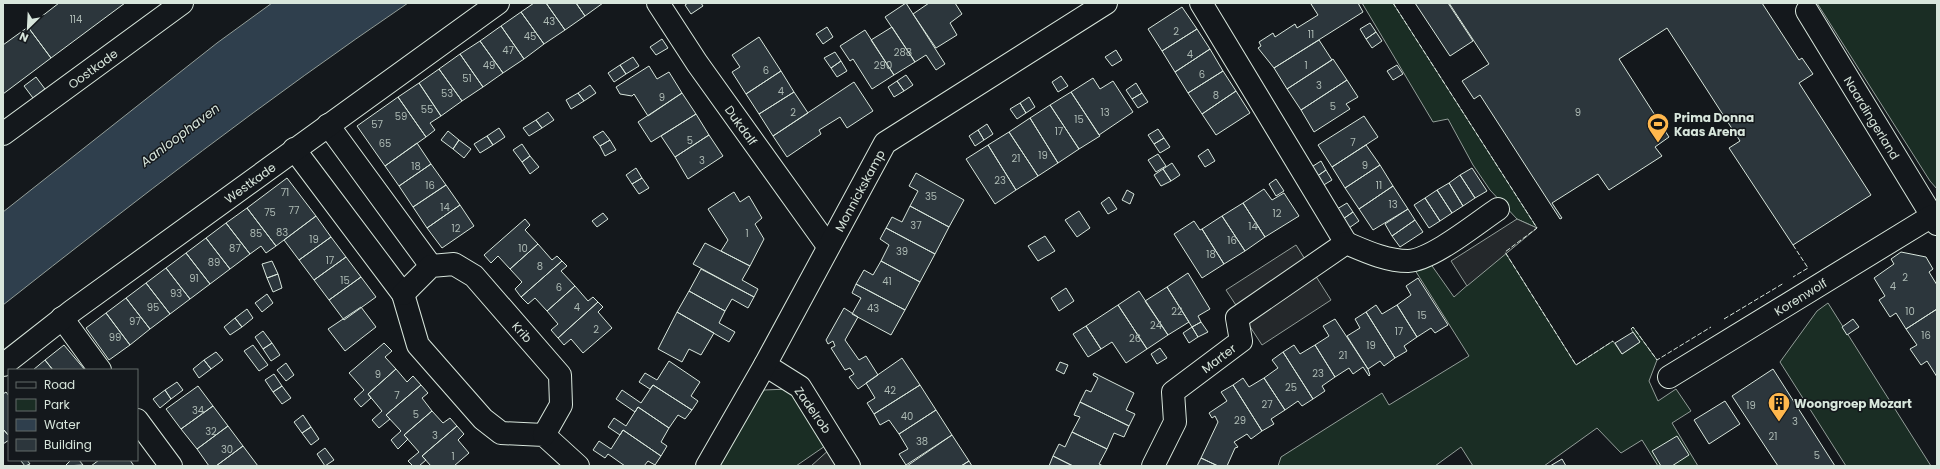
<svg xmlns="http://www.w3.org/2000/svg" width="1940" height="469" viewBox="0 0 1940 469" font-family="Poppins,sans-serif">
<rect width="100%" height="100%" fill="#14181c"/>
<path fill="#1a2d24" stroke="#939e99" d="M 1362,3 L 1393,3 L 1537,228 L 1517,219 L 1490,190 L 1473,165 L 1448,119 L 1433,122 Z
M 1817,3 L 1937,3 L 1937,189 L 1930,181 Z
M 1505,252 L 1576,365 L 1613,341 L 1622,354 L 1640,342 L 1631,329 L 1633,327 L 1657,360 L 1649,381 L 1658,401 L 1676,389 L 1691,411 L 1672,423 L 1698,466 L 1658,466 L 1642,440 L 1621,453 L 1597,428 L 1544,466 L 1473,466 L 1461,447 L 1435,466 L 1278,466 L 1281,457 L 1382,393 L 1389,405 L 1469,356 L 1413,267 L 1430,263 L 1454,297 Z
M 1828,303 L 1931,466 L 1846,466 L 1780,362 L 1817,311 Z
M 789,389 L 825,446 L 796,466 L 713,466 L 764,390 Z"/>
<path fill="#24282b" stroke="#939e99" d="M 1517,219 L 1537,228 L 1467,286 L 1451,261 Z
M 1296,245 L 1331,300 L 1262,345 L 1226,290 Z
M 831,448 L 842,466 L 811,466 Z"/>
<path fill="#2f3f4d" stroke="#939e99" d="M 272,3 L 408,3 C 268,98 135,201 3,305 L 3,212 L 217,43 Z"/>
<path fill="#2c363c" stroke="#d8e6dc" d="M 59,3 L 125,3 L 51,58 L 28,27 Z
M 534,3 L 546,3 L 565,30 L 544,44 L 521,12 Z
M 546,3 L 576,3 L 585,16 L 565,30 Z
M 576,3 L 603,3 L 585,16 Z
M 688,3 L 701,3 L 703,6 L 691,14 L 685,5 Z
M 906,3 L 945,64 L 936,70 L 926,55 L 915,62 L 885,17 Z
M 929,3 L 955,3 L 962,14 L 950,23 L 957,35 L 936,48 L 913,14 Z
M 1313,3 L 1358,3 L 1363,12 L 1274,68 L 1258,48 L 1261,46 L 1259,42 L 1273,33 L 1275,37 L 1295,24 L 1297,28 L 1318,15 L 1311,4 Z
M 1415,3 L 1448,3 L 1473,41 L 1450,56 Z
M 1449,3 L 1762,3 L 1799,60 L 1802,58 L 1813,74 L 1799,83 L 1871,195 L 1793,245 L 1729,148 L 1740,141 L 1667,28 L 1619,59 L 1669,137 L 1655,147 L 1662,156 L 1609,190 L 1598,174 L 1552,203 L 1562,218 L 1560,219 L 1480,95 L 1474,99 L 1462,81 L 1489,64 Z
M 1182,7 L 1197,29 L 1162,51 L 1148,29 Z
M 521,12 L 544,44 L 524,59 L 501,26 Z
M 1370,23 L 1376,32 L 1366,39 L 1360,29 Z
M 501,26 L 524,59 L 503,73 L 480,41 Z
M 28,27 L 51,58 L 3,94 L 3,45 Z
M 827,27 L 833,37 L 823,44 L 816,34 Z
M 892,27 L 915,62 L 894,75 L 871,40 Z
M 1197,29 L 1210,49 L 1175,72 L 1162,51 Z
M 865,30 L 894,75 L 872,89 L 853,59 L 850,61 L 840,46 Z
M 1376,32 L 1382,41 L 1372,48 L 1366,39 Z
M 759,37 L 781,71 L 746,94 L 732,72 L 740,67 L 732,55 Z
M 662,39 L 668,48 L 656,55 L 650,47 Z
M 1319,40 L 1332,60 L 1287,89 L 1274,68 Z
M 480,41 L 503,73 L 483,87 L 460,54 Z
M 1210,49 L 1223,71 L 1188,93 L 1175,72 Z
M 1116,50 L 1122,60 L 1112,66 L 1105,57 Z
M 835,52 L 841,61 L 831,68 L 824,58 Z
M 460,54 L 483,87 L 462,101 L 439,69 Z
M 633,57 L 639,66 L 626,74 L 620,65 Z
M 1333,59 L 1347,80 L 1301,110 L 1287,89 Z
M 841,61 L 847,71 L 837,77 L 831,68 Z
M 620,65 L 626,74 L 614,82 L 608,73 Z
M 1397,65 L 1403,74 L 1393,80 L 1387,71 Z
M 649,66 L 657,79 L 669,72 L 682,93 L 648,116 L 634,94 L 632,96 L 620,94 L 616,87 Z
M 439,69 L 462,101 L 441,116 L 419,83 Z
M 781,71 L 794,92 L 759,114 L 746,94 Z
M 1223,71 L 1236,91 L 1202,114 L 1188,93 Z
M 906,75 L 913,85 L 904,91 L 897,81 Z
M 1061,76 L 1068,86 L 1058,92 L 1052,82 Z
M 36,77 L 45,89 L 33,98 L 24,86 Z
M 1093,78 L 1100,89 L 1113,81 L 1133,112 L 1099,135 L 1071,92 Z
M 1347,80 L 1358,97 L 1346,104 L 1350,109 L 1314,132 L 1301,110 Z
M 897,81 L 904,91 L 894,97 L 888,87 Z
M 854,82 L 873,111 L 847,128 L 840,117 L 819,130 L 821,134 L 787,157 L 773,136 Z
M 419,83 L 441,116 L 430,123 L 435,130 L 426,137 L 398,97 Z
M 1136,83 L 1142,93 L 1132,99 L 1126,90 Z
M 590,85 L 596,93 L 584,101 L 578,93 Z
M 1236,91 L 1250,113 L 1216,135 L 1202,114 Z
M 794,92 L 808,113 L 773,136 L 759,114 Z
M 1071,92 L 1100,136 L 1079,149 L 1050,105 Z
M 578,93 L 584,101 L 571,109 L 566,100 Z
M 682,93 L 696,114 L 651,142 L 638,122 Z
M 1142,93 L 1148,102 L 1138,108 L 1132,99 Z
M 398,97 L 426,137 L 385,166 L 357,126 Z
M 1029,97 L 1035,107 L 1026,113 L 1020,103 Z
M 1020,103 L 1026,113 L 1017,119 L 1010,109 Z
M 1050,105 L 1079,149 L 1058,163 L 1030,118 Z
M 548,112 L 554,120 L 542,128 L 536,120 Z
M 696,114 L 709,135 L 675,157 L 661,136 Z
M 1364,116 L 1378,137 L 1332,167 L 1318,145 Z
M 1030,118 L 1058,163 L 1038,176 L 1009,132 Z
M 536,120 L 542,128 L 529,136 L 523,128 Z
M 987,124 L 993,134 L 984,140 L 978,130 Z
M 499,128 L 505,137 L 493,145 L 487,136 Z
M 1158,129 L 1164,138 L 1154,144 L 1148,135 Z
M 978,130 L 984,140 L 975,146 L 969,136 Z
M 448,131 L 459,140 L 453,149 L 441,140 Z
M 603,131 L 610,140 L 600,146 L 593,137 Z
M 1009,132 L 1038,176 L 1016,190 L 988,145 Z
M 709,135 L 723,156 L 688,179 L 675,157 Z
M 487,136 L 493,145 L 480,153 L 474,144 Z
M 1164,138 L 1170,147 L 1160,153 L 1154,144 Z
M 459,140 L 471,149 L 464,158 L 453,149 Z
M 610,140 L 616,150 L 605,156 L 600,146 Z
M 417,143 L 431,164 L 399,186 L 385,166 Z
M 522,144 L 530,156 L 522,162 L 513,150 Z
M 988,145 L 1016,190 L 995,204 L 966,159 Z
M 1366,145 L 1380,165 L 1345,188 L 1332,167 Z
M 1208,149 L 1215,161 L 1205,167 L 1198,156 Z
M 1158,154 L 1166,166 L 1156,172 L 1148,160 Z
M 530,156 L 539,167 L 530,174 L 522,162 Z
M 1321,161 L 1326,170 L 1316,177 L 1310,168 Z
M 1172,163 L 1180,175 L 1171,181 L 1163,169 Z
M 431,164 L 446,185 L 413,207 L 399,186 Z
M 1380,165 L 1393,186 L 1359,209 L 1345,188 Z
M 636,168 L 642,178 L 632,184 L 626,175 Z
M 1472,168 L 1487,191 L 1475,198 L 1460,175 Z
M 1163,169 L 1171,181 L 1161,186 L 1154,175 Z
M 1326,170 L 1332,180 L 1322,186 L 1316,177 Z
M 916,173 L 964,200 L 949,227 L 910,206 L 918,191 L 909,186 Z
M 1460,175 L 1475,198 L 1463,206 L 1449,183 Z
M 287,178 L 316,216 L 276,246 L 247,208 Z
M 642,178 L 649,188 L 639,194 L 632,184 Z
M 1276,179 L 1284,191 L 1276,196 L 1269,184 Z
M 1449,183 L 1463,206 L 1452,213 L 1437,190 Z
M 446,185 L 460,205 L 427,228 L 413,207 Z
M 1393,186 L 1408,209 L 1373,230 L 1359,209 Z
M 1264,189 L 1272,200 L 1284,193 L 1299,216 L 1265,237 L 1243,203 Z
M 1127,190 L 1134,194 L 1130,204 L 1122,200 Z
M 1437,190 L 1452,213 L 1440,221 L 1425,198 Z
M 734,192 L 740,202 L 749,196 L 762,218 L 755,224 L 764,239 L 750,266 L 721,251 L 728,240 L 708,209 Z
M 1109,197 L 1117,209 L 1108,214 L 1101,203 Z
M 1425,198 L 1440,221 L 1429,228 L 1414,205 Z
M 1243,203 L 1265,237 L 1245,251 L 1222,216 Z
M 1347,203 L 1353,212 L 1343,219 L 1337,209 Z
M 460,205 L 474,226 L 442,248 L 427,228 Z
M 910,206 L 949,227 L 935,254 L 886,228 L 892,217 L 902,222 Z
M 247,208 L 276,246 L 266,253 L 261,246 L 250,254 L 226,223 Z
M 1408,209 L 1415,220 L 1392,236 L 1385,224 Z
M 1079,211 L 1090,228 L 1077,237 L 1065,220 Z
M 1353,212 L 1359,221 L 1349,228 L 1343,219 Z
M 603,213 L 608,219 L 597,227 L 592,221 Z
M 316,216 L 331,237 L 299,260 L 284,240 Z
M 1222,216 L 1245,251 L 1224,264 L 1202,229 Z
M 525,219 L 530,225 L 525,230 L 538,244 L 510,269 L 498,256 L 491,263 L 484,255 Z
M 1415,220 L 1423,232 L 1400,247 L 1392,236 Z
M 1194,221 L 1200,230 L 1202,229 L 1224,264 L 1202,278 L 1174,234 Z
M 226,223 L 250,254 L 230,269 L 206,238 Z
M 886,228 L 935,254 L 920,282 L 881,261 L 889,245 L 880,239 Z
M 1045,236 L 1055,251 L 1038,261 L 1028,246 Z
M 331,237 L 346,257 L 314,280 L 299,260 Z
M 206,238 L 230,269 L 210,284 L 186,253 Z
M 705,243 L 750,266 L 742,280 L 758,289 L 754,297 L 693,264 Z
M 538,244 L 552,260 L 557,256 L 562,261 L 521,297 L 515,289 L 522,282 L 510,269 Z
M 1901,252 L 1926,257 L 1933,269 L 1929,272 L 1937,285 L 1937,309 L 1906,329 L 1896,313 L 1890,317 L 1879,300 L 1885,296 L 1874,278 L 1894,264 L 1891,259 Z
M 186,253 L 210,284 L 190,299 L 166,268 Z
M 346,257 L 361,277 L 329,300 L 314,280 Z
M 272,261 L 278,274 L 267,278 L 262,264 Z
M 562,261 L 567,266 L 561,271 L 575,286 L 547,311 L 535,298 L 528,304 L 521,297 Z
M 881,261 L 920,282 L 905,310 L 856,284 L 864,270 L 873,275 Z
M 166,268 L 190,299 L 170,314 L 146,283 Z
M 701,269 L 754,297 L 748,308 L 732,299 L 725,311 L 689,291 Z
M 1188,273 L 1210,309 L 1198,316 L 1201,322 L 1192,327 L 1167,287 Z
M 278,274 L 282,288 L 273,292 L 267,278 Z
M 361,277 L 376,297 L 344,320 L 329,300 Z
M 1418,278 L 1448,325 L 1435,333 L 1431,328 L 1417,337 L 1397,305 L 1411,295 L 1406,286 Z
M 146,283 L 170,314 L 150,329 L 126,298 Z
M 856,284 L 905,310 L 891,335 L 852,314 L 861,298 L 852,293 Z
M 575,286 L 588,301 L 593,297 L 598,302 L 558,338 L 551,330 L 558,324 L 547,311 Z
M 1167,287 L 1189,322 L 1168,335 L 1145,301 Z
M 1066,288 L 1074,301 L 1059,311 L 1051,298 Z
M 689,291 L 725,311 L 719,323 L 735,332 L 729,342 L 677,312 Z
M 1139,291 L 1168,335 L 1147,349 L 1118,305 Z
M 267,294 L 273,303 L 262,312 L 255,303 Z
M 126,298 L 150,329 L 130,345 L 106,313 Z
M 598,302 L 603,307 L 598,312 L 612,328 L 583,353 L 571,339 L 564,345 L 558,338 Z
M 1118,305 L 1147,349 L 1126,363 L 1112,342 L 1101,349 L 1086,326 Z
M 1376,305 L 1382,314 L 1397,305 L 1417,337 L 1404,346 L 1407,351 L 1395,358 L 1366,312 Z
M 361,307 L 376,327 L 345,351 L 328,329 Z
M 844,308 L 858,317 L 845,340 L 859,360 L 866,356 L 878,375 L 858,389 L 849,377 L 854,374 L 850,368 L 845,370 L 831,348 L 835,346 L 833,341 L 828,344 L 826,340 Z
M 247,309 L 253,318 L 242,327 L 235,318 Z
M 1937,309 L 1937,377 L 1927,361 L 1921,365 L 1910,349 L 1917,345 L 1906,329 Z
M 677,312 L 714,333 L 701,355 L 689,349 L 682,362 L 658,349 Z
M 1366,312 L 1395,358 L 1384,366 L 1380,361 L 1368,369 L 1347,336 L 1360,328 L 1355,319 Z
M 106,313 L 130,345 L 109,360 L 86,328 Z
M 235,318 L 242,327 L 230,335 L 224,327 Z
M 1335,319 L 1368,369 L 1370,375 L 1369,376 L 1363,367 L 1353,374 L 1349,368 L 1335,377 L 1315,345 L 1329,336 L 1323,326 Z
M 1853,319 L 1859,327 L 1847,335 L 1842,327 Z
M 1201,322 L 1208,332 L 1198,337 L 1192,327 Z
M 1086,326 L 1101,349 L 1088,357 L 1073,334 Z
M 1192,327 L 1198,337 L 1189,343 L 1183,333 Z
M 263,331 L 272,343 L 263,349 L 255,337 Z
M 1633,332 L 1640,342 L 1622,354 L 1615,343 Z
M 272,343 L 280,355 L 271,361 L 263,349 Z
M 384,343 L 392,351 L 385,357 L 396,369 L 368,394 L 371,398 L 361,407 L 354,399 L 364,390 L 349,373 Z
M 64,345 L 85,370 L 53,370 L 45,360 Z
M 253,345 L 268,365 L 259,371 L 244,351 Z
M 1294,345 L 1300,354 L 1315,345 L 1335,377 L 1322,386 L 1325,391 L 1313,399 L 1283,352 Z
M 1160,348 L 1167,358 L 1157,364 L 1151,354 Z
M 216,352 L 223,360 L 211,369 L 204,360 Z
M 1283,352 L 1313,399 L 1302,406 L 1298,401 L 1285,410 L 1264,378 L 1278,368 L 1272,360 Z
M 902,358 L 920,385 L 874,414 L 867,403 L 875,398 L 866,383 Z
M 45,360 L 53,370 L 33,370 Z
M 204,360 L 211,369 L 199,378 L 193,369 Z
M 669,361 L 700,382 L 691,396 L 698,401 L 692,410 L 653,385 L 650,389 L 639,382 L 645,373 L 657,380 Z
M 1060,362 L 1068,365 L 1064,374 L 1056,370 Z
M 286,363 L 294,375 L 286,381 L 277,370 Z
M 396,369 L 407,382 L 413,376 L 421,385 L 386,415 L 390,419 L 379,428 L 372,420 L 382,411 L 368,394 Z
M 1773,369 L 1835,466 L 1778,466 L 1732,396 Z
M 1094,373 L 1134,393 L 1126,410 L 1135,414 L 1129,426 L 1080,402 L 1086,390 L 1091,392 L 1098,378 L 1093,375 Z
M 274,374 L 282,386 L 273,392 L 265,380 Z
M 1243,378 L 1249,387 L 1264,378 L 1285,410 L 1271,419 L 1274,424 L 1262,431 L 1233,385 Z
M 177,382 L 183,390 L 171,399 L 165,390 Z
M 421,385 L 428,393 L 422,398 L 432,411 L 404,435 L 408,439 L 398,449 L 391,440 L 401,431 L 386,415 Z
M 653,385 L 692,410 L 685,419 L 678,415 L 669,428 L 638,407 L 635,412 L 616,399 L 622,390 L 641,403 Z
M 920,385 L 936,410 L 899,434 L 889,420 L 880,425 L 874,414 Z
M 1233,385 L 1262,431 L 1251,439 L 1247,434 L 1234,442 L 1238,447 L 1235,448 L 1227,466 L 1218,466 L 1201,458 L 1218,422 L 1215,416 L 1212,418 L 1209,413 L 1227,401 L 1221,392 Z
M 198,386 L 213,406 L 181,429 L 166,409 Z
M 282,386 L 291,398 L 282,404 L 273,392 Z
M 165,390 L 171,399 L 160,408 L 153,399 Z
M 6,392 L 9,396 L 9,436 L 3,429 L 3,394 Z
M 1725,401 L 1740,424 L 1709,444 L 1694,420 Z
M 1080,402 L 1129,426 L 1124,437 L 1114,433 L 1107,449 L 1072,432 L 1080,417 L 1074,415 Z
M 213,406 L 228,426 L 197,449 L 181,429 Z
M 638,407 L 669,428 L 661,442 L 667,446 L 661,456 L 623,430 L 620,435 L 608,427 L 614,418 L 626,426 Z
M 936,410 L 952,435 L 906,465 L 899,454 L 908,449 L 899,434 Z
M 432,411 L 443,423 L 450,418 L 457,426 L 422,456 L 426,460 L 419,466 L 413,466 L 408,461 L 419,452 L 404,435 Z
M 303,415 L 311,427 L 302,433 L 294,422 Z
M 228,426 L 243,446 L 216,466 L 209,466 L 197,449 Z
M 457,426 L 464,434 L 458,440 L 469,453 L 454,466 L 431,466 L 422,456 Z
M 311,427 L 319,439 L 311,445 L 302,433 Z
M 3,429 L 9,436 L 9,440 L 3,444 Z
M 623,430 L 661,456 L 655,465 L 648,461 L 644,466 L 625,466 L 608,454 L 605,458 L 593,450 L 599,441 L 611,449 Z
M 1072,432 L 1107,449 L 1099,464 L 1103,466 L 1073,466 L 1053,456 L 1059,444 L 1065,447 Z
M 952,435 L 969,461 L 961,466 L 907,466 Z
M 1677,436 L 1689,455 L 1672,466 L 1661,466 L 1652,451 Z
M 243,446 L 258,466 L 216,466 Z
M 325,448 L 334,460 L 325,466 L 317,454 Z
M 1053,456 L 1073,466 L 1049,466 Z
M 1201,458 L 1218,466 L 1197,466 Z
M 1562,459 L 1566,466 L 1550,466 Z
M 22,460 L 27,460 L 30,464 L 25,466 L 21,461 Z
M 71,460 L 79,460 L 83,465 L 65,466 Z
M 99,460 L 130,460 L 134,466 L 91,466 Z
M 969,461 L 972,466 L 961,466 Z"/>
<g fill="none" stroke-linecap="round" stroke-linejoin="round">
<g stroke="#d8e6dc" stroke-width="24">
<g id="minor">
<path id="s1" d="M 658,3 L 697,63 L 828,246"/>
<path d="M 1201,3 L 1346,243"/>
<path id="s2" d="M 1807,11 L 1937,224"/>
<path d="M 328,125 L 431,266"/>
<path id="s3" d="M 3,134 L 182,3"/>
<path d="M 294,149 L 403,294 L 418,345 L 483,419 L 501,433 L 544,435 L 578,466"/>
<path id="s4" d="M 403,294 L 431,266 L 454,264 L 474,276 L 560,375 L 561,405 L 544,435"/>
<path d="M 62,318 L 100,370"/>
<path id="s5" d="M 3,365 L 72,311 L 498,3"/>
<path d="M 765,365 L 800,387 L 849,466"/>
<path id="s6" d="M 1669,377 L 1932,216"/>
<path d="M 137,420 L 171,466"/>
<path id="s7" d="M 707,466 L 765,365 L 885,143 L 1106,3"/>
<path id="s8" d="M 1153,466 L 1175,422 L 1173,392 L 1241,341 L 1237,318 L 1346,243 C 1365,251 1386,261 1408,261 C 1432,260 1477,223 1498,209"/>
</g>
</g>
<use href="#minor" stroke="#14181c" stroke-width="22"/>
<path stroke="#d8e6dc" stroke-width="1" stroke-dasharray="5 2" stroke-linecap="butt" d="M 1393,3 L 1537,228 L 1505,252 L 1576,365 L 1613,341
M 1793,245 L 1808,268 L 1793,277
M 1724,319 L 1784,283
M 1631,329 L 1633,327 L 1657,360 L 1711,327"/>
</g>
<defs>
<g id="stadium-pin" transform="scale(1.15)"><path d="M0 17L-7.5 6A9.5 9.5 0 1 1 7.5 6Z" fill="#ffb74d" stroke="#14181c"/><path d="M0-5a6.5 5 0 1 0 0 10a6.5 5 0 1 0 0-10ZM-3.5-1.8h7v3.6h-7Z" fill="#111"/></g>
<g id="building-pin" transform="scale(1.15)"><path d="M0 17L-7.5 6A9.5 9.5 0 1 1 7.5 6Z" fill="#ffb74d" stroke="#14181c"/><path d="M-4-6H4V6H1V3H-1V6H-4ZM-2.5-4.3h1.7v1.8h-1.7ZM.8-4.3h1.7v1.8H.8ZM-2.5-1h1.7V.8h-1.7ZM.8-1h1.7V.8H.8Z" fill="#111"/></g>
</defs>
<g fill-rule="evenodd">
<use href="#stadium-pin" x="1658" y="124"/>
<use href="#building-pin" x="1779" y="403"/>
</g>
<g text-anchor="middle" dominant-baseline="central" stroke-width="3" stroke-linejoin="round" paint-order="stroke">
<g font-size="10" fill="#adbab4">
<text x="76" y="19">114</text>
<text x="549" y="21">43</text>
<text x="1176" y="31">2</text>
<text x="1311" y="34">11</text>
<text x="530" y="36">45</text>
<text x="508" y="50">47</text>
<text x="903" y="52">288</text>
<text x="1190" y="54">4</text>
<text x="489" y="65">49</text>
<text x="883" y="65">290</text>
<text x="1306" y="65">1</text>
<text x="766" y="70">6</text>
<text x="1202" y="74">6</text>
<text x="467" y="78">51</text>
<text x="1319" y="85">3</text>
<text x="781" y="91">4</text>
<text x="447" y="93">53</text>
<text x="1216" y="95">8</text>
<text x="662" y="97">9</text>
<text x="1333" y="106">5</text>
<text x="427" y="109">55</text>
<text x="793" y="112">2</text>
<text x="1105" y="112">13</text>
<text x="1578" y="112">9</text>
<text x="401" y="116">59</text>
<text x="1079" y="119">15</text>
<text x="377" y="124">57</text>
<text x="1059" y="131">17</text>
<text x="690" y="140">5</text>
<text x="1353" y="142">7</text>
<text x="385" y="143">65</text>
<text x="1043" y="155">19</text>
<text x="1016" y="158">21</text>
<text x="702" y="160">3</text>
<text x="1365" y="165">9</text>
<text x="416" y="166">18</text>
<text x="1000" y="180">23</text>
<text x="430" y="185">16</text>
<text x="1379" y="185">11</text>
<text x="285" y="192">71</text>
<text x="931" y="196">35</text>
<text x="1393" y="204">13</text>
<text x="445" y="207">14</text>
<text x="294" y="210">77</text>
<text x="270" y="212">75</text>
<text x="1277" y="213">12</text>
<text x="916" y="225">37</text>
<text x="1253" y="226">14</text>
<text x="456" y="228">12</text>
<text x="282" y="232">83</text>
<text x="256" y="233">85</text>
<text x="747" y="233">1</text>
<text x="314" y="239">19</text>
<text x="1232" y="240">16</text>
<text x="235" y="248">87</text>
<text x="523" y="248">10</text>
<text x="902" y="251">39</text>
<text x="1211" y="254">18</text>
<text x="330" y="260">17</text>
<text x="214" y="262">89</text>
<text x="540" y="266">8</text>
<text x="1905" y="277">2</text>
<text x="194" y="278">91</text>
<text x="345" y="280">15</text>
<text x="887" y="281">41</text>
<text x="1893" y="286">4</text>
<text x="559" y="287">6</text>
<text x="176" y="293">93</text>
<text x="153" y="307">95</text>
<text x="577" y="307">4</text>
<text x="873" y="308">43</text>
<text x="1177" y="311">22</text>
<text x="1910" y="311">10</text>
<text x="1422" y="315">15</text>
<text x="135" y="321">97</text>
<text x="1156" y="325">24</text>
<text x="596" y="329">2</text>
<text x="1399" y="331">17</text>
<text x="1926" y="335">16</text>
<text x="115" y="337">99</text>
<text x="1135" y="338">26</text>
<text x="1371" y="345">19</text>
<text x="1343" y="355">21</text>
<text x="1318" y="373">23</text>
<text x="378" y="374">9</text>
<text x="1291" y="387">25</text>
<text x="890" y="390">42</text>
<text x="397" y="395">7</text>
<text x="1267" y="404">27</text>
<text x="1751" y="405">19</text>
<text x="198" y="410">34</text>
<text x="416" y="414">5</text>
<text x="907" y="416">40</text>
<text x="1240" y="420">29</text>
<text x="1795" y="421">3</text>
<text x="211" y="431">32</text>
<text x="435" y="435">3</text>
<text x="1773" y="436">21</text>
<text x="922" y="441">38</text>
<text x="227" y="449">30</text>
<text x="1817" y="455">5</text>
<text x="453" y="456">1</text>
</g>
<g font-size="12" fill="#d8e6dc" stroke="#14181c">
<text stroke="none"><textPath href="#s3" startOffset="111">Oostkade</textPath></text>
<text stroke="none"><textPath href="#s2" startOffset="125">Naardingerland</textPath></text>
<text stroke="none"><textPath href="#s1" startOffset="148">Dukdalf</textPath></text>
<text stroke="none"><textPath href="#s5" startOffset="307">Westkade</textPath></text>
<text stroke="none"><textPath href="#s7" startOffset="315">Monnickskamp</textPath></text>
<text stroke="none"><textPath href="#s6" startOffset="154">Korenwolf</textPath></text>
<text stroke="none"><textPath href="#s4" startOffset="160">Krib</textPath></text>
<text stroke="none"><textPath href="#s8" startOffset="136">Marter</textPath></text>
<text transform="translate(813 410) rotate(55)">Zadelrob</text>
</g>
<g font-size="12" font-weight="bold" fill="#d8e6dc" stroke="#14181c" text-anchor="start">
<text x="1674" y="117">Prima Donna<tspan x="1674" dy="14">Kaas Arena</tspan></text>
<text x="1794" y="403">Woongroep Mozart</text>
</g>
<g font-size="13" font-style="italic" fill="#d8e6dc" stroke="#14181c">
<text transform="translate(180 135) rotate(-37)">Aanloophaven</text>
</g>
</g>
<rect width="1940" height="469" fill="none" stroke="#d8e6dc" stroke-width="8"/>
<rect x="8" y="369" width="130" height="92" fill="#14181c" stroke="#626a69"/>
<rect x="16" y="382" width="20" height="6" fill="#14181c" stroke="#626a69"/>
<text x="44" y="389" font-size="12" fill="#d8e6dc">Road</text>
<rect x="16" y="399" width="20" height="12" fill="#1a2d24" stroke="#626a69"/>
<text x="44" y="409" font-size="12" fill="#d8e6dc">Park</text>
<rect x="16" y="419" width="20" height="12" fill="#2f3f4d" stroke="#626a69"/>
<text x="44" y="429" font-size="12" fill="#d8e6dc">Water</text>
<rect x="16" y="439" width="20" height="12" fill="#2c363c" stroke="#626a69"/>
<text x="44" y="449" font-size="12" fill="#d8e6dc">Building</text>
<g transform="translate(28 28) rotate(204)" stroke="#14181c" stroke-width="3" paint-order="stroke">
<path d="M0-3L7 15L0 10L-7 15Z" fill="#d8e6dc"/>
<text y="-6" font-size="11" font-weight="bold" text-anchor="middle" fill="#d8e6dc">N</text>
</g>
</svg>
